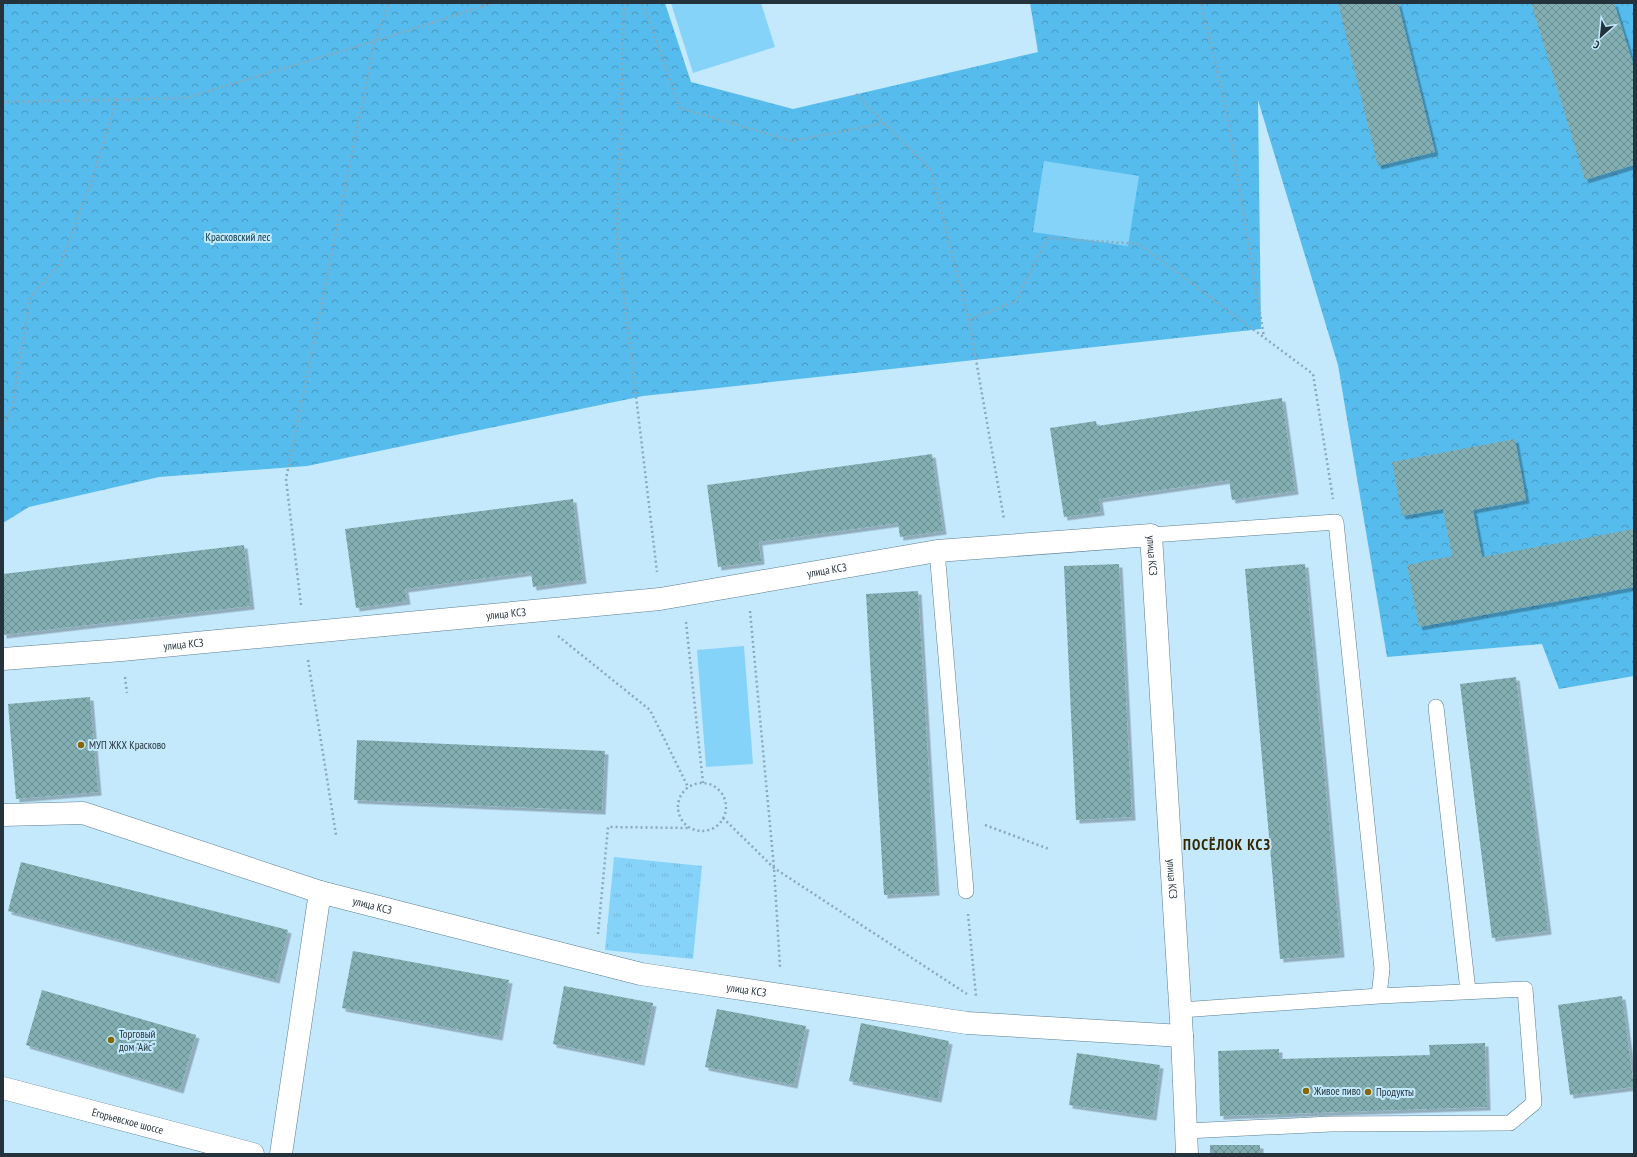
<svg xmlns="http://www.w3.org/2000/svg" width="1637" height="1157" viewBox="0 0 1637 1157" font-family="'PT Sans Narrow',sans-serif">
<defs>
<pattern id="grass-tufts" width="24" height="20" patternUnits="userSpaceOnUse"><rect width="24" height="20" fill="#86d3fa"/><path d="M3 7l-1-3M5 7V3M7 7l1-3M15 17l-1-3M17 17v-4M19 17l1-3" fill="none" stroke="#74b6d7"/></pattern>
<pattern id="forest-crowns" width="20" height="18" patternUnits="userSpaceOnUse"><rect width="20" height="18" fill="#56bced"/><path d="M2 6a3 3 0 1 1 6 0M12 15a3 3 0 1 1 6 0" fill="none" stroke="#4799c1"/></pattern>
<pattern id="building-cross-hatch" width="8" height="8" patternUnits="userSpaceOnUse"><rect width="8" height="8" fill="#83afb3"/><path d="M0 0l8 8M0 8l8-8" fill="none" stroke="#6b8f93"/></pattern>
<filter id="shadow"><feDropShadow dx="3.5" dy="3.5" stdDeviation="0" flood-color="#0004"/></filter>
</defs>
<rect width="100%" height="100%" fill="#c4e9fd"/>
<path fill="url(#grass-tufts)" d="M 614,857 L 702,866 L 693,959 L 605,950 Z"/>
<path fill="url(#forest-crowns)" d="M 3,3 L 665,3 L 691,82 L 793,109 L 1038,52 L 1030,3 L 1634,3 L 1634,676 L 1559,689 L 1542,644 L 1387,657 L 1338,365 L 1258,100 L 1261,329 L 643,396 L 307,466 L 159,477 L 29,507 L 3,523 Z"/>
<path fill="#86d3fa" d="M 671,3 L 761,3 L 775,47 L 693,73 Z
M 1044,161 L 1139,176 L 1128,246 L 1033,232 Z
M 744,646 L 753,764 L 706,767 L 697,650 Z"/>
<path fill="url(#building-cross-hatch)" filter="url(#shadow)" d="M 1338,3 L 1398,3 L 1435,152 L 1378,166 Z
M 1531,3 L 1614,3 L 1634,67 L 1634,165 L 1585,180 Z
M 1282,398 L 1295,491 L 1232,500 L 1229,480 L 1099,499 L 1101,512 L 1064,517 L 1050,428 L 1096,421 L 1097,426 Z
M 1515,439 L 1526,500 L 1473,510 L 1482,557 L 1634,529 L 1634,587 L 1419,627 L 1407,565 L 1452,556 L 1443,509 L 1402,516 L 1392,462 Z
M 932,454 L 943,531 L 900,537 L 898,523 L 759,542 L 761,561 L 718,567 L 707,485 Z
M 573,499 L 583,580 L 533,587 L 531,572 L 405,589 L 407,601 L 356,608 L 345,529 Z
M 244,545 L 251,606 L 3,635 L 3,574 Z
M 1119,564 L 1132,817 L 1076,820 L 1064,566 Z
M 1305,564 L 1341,954 L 1280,959 L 1245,569 Z
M 918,591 L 936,892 L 884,895 L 866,594 Z
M 1516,677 L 1548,931 L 1492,938 L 1460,684 Z
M 90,697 L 98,792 L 16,799 L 8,704 Z
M 357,740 L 605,751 L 602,811 L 354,800 Z
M 21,862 L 288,930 L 276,980 L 8,911 Z
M 353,951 L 509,980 L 499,1037 L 342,1008 Z
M 564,986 L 653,1003 L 641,1062 L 553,1044 Z
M 42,990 L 196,1035 L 180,1090 L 26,1045 Z
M 1622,996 L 1634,1087 L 1570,1095 L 1558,1005 Z
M 717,1009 L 806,1026 L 794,1085 L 705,1067 Z
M 861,1023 L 949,1041 L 938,1099 L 849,1081 Z
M 1485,1043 L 1487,1107 L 1220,1116 L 1218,1051 L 1279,1049 L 1279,1059 L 1430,1055 L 1429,1045 Z
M 1077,1053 L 1160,1065 L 1153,1117 L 1069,1105 Z
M 1210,1145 L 1260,1145 L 1260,1154 L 1210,1154 Z"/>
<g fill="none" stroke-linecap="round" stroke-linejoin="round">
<g stroke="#5b7d8f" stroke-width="16">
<path id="service" d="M 1151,535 L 1336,522 L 1382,969 L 1379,996 L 1181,1010
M 937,551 L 966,891
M 1436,707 L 1468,991
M 1186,1131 L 1331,1124 L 1510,1123 L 1534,1103 L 1525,989 L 1379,996"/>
</g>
<g stroke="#5b7d8f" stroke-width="23">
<g id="minor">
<path id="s1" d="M 3,659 L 122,650 L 660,599 L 937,551 L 1151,535 L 1182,1036"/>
<path d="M 3,815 L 83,813 L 320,892 L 281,1154"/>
<path id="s2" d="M 320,892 L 641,974 L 967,1023 L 1182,1036 L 1187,1154"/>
</g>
</g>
<g stroke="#5b7d8f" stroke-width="23">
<g id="primary">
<path id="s3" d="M 3,1088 L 253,1154"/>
</g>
</g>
<path stroke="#8ba8b7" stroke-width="2.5" stroke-dasharray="2 3" stroke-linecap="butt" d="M 624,3 L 617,237 L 657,572
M 643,3 L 680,108 L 792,141 L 885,123
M 1201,3 L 1225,103 L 1264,337
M 856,94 L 931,170 L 969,320 L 1004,519
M 3,102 L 185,98 L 375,41 L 493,3
M 969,320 L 1016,301 L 1048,238 L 1139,244 L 1313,374 L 1333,499
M 3,426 L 12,408 L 30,298 L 61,263 L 93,177 L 117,99
M 301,605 L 286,479 L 375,41 L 389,3
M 750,611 L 774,868 L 780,967
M 686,622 L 703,783
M 558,636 L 650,710 L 688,787
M 308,660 L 336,835
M 125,677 L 127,693
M678 807a24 24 0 1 1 48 0a24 24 0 1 1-48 0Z
M 723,818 L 774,868 L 967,994
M 985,825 L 1049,849
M 968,914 L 976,996
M 598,934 L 608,827 L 689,828"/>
<use href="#service" stroke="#fff" stroke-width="15"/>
<use href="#minor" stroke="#fff" stroke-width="22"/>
<use href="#primary" stroke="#fff" stroke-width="22"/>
</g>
<g fill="#886601" stroke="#c4e9fd" stroke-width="1.5">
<circle cx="81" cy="745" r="4"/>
<circle cx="111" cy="1040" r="4"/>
<circle cx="1306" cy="1091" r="4"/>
<circle cx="1368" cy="1092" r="4"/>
</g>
<g text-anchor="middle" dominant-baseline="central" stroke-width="4" stroke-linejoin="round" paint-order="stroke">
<g font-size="11" fill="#003043" stroke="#c4e9fd">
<text x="238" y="237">Красковский лес</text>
</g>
<g font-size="11" fill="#24333b" stroke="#c4e9fd">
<text stroke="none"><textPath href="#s1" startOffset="1176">улица КСЗ</textPath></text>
<text stroke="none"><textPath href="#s1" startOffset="829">улица КСЗ</textPath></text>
<text stroke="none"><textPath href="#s1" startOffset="505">улица КСЗ</textPath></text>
<text stroke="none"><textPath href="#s1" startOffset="181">улица КСЗ</textPath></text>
<text stroke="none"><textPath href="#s1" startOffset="1500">улица КСЗ</textPath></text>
<text stroke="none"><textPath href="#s2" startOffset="54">улица КСЗ</textPath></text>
<text stroke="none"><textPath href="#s2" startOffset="438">улица КСЗ</textPath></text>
<text stroke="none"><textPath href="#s3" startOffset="129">Егорьевское шоссе</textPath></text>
</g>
<g font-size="11" fill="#24333b" stroke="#c4e9fd" text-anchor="start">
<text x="89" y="745">МУП ЖКХ Красково</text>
<text x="119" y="1034">Торговый<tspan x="119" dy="13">дом "Айс"</tspan></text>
<text x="1314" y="1091">Живое пиво</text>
<text x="1376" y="1092">Продукты</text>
</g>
<g font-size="15" font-weight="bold" letter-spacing="1" fill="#372700" stroke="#c4e9fd">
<text x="1227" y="844">ПОСЁЛОК КСЗ</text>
</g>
</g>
<rect width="1637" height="1157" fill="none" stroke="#24333b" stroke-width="8"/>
<g transform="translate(1601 36) rotate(207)" stroke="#c4e9fd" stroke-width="3" paint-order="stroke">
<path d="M0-3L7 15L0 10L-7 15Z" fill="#24333b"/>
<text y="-6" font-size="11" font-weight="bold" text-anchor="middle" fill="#24333b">С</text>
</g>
</svg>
